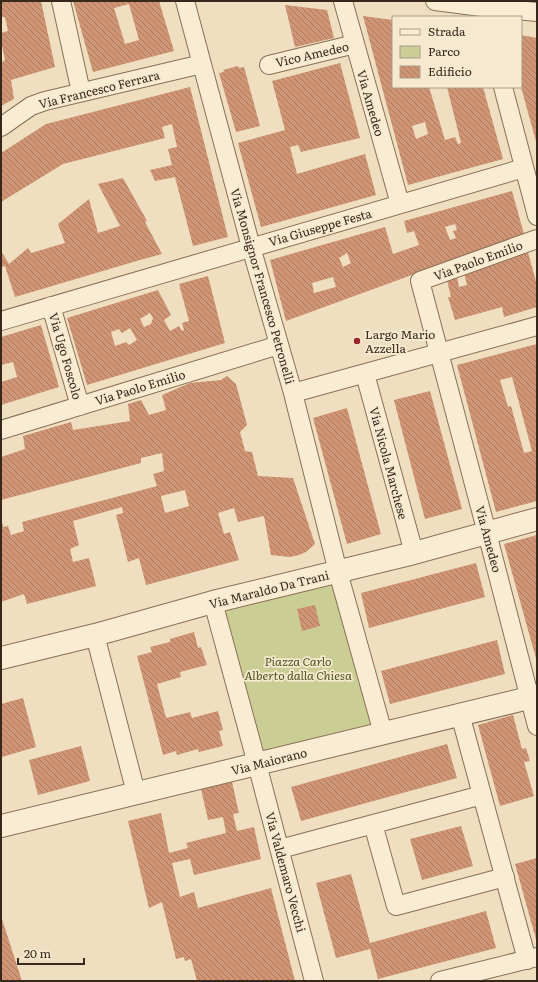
<svg xmlns="http://www.w3.org/2000/svg" width="538" height="982" viewBox="0 0 538 982" font-family="Literata,serif">
<defs>
<pattern id="building-back-hatch" width="6" height="6" patternUnits="userSpaceOnUse"><rect width="6" height="6" fill="#cf9574"/><path d="M-1 5l2 2M0 0l6 6M5-1l2 2" fill="none" stroke="#a97a5e"/></pattern>
</defs>
<rect width="100%" height="100%" fill="#efdfc0"/>
<path fill="#cacd94" d="M 334,577 L 374,728 L 261,758 L 221,607 Z"/>
<path fill="url(#building-back-hatch)" fill-rule="evenodd" d="M 1,1 L 41,1 L 55,67 L 11,80 L 14,99 L 1,106 L 1,63 L 5,60 L 1,41 L 1,33 L 8,31 L 5,17 L 1,17 Z
M 73,1 L 159,1 L 174,51 L 93,72 ZM 129,4 L 139,40 L 125,44 L 114,8 Z
M 285,5 L 327,10 L 334,38 L 295,47 Z
M 363,16 L 393,20 L 393,87 L 429,87 L 445,140 L 455,137 L 458,144 L 461,143 L 447,87 L 483,87 L 503,159 L 408,185 ZM 425,122 L 428,134 L 416,139 L 412,126 Z
M 521,35 L 537,38 L 537,145 L 521,87 Z
M 340,63 L 360,138 L 301,152 L 298,145 L 290,147 L 297,174 L 365,154 L 376,195 L 261,227 L 238,143 L 285,130 L 272,81 Z
M 238,66 L 239,68 L 244,67 L 260,126 L 236,132 L 219,73 L 224,72 L 223,70 Z
M 190,87 L 228,237 L 193,246 L 175,177 L 155,181 L 150,170 L 172,165 L 168,149 L 177,147 L 172,124 L 162,127 L 165,138 L 63,164 L 1,202 L 1,153 L 46,124 Z
M 123,178 L 147,221 L 145,222 L 162,254 L 140,260 L 15,297 L 5,266 L 1,267 L 1,251 L 9,264 L 28,248 L 31,253 L 65,243 L 58,224 L 89,199 L 98,233 L 120,226 L 98,184 Z
M 512,191 L 524,234 L 286,321 L 270,260 L 385,227 L 393,254 L 419,245 L 414,231 L 407,233 L 404,221 ZM 455,224 L 457,230 L 453,231 L 456,238 L 450,240 L 445,227 ZM 347,253 L 351,263 L 343,267 L 339,258 ZM 333,277 L 336,287 L 314,293 L 312,283 Z
M 527,249 L 537,285 L 537,307 L 504,317 L 502,307 L 455,320 L 448,297 L 451,297 L 447,280 L 457,277 L 459,287 L 467,285 L 464,273 Z
M 208,276 L 225,343 L 87,385 L 67,318 L 158,290 L 171,315 L 164,320 L 170,331 L 179,326 L 182,331 L 184,330 L 182,323 L 189,321 L 179,284 ZM 150,313 L 153,318 L 151,324 L 144,327 L 140,319 ZM 130,328 L 137,340 L 129,345 L 126,342 L 115,346 L 111,332 L 119,329 L 122,333 Z
M 41,325 L 59,387 L 1,405 L 1,382 L 17,377 L 13,362 L 1,365 L 1,337 Z
M 537,344 L 537,501 L 496,512 L 457,365 ZM 512,377 L 532,451 L 524,453 L 511,406 L 508,407 L 500,380 Z
M 227,376 L 236,384 L 247,425 L 240,432 L 245,451 L 252,452 L 258,476 L 293,478 L 315,544 L 306,552 L 299,555 L 290,557 L 271,555 L 264,516 L 238,522 L 234,508 L 218,513 L 224,534 L 230,532 L 239,560 L 146,585 L 139,558 L 128,562 L 116,515 L 123,513 L 122,507 L 73,521 L 79,545 L 70,549 L 73,562 L 89,558 L 96,586 L 27,604 L 24,594 L 1,602 L 1,525 L 3,524 L 3,527 L 8,526 L 11,535 L 24,531 L 22,522 L 157,486 L 153,474 L 164,471 L 162,453 L 141,458 L 141,463 L 1,500 L 1,457 L 25,449 L 23,436 L 71,422 L 73,430 L 130,421 L 128,404 L 141,400 L 149,415 L 166,410 L 162,395 L 190,383 L 221,380 ZM 185,490 L 189,506 L 165,513 L 161,496 Z
M 430,391 L 462,509 L 425,519 L 394,400 Z
M 347,408 L 381,534 L 347,544 L 313,418 Z
M 537,535 L 537,662 L 504,544 Z
M 476,563 L 485,597 L 369,628 L 361,593 Z
M 315,605 L 320,626 L 302,631 L 297,609 Z
M 194,632 L 198,648 L 201,647 L 207,665 L 180,672 L 181,677 L 157,684 L 166,718 L 190,712 L 192,718 L 218,711 L 223,730 L 219,731 L 223,746 L 199,752 L 198,749 L 177,755 L 176,751 L 163,755 L 137,656 L 152,652 L 150,647 L 170,642 L 170,639 Z
M 497,640 L 505,674 L 390,704 L 381,671 Z
M 23,698 L 36,747 L 2,757 L 1,751 L 1,704 Z
M 513,715 L 522,749 L 526,748 L 530,761 L 524,762 L 534,796 L 500,806 L 478,725 Z
M 447,744 L 457,778 L 301,821 L 291,787 Z
M 81,746 L 90,781 L 38,795 L 29,760 Z
M 232,782 L 239,813 L 233,814 L 237,831 L 254,827 L 261,859 L 194,875 L 190,859 L 172,863 L 180,897 L 194,892 L 198,908 L 271,888 L 295,981 L 197,981 L 191,959 L 185,961 L 184,957 L 176,959 L 162,902 L 149,908 L 128,821 L 161,813 L 169,853 L 188,848 L 186,843 L 226,833 L 223,817 L 208,820 L 201,789 Z
M 461,826 L 473,866 L 422,880 L 410,839 Z
M 537,858 L 537,943 L 515,864 Z
M 351,874 L 370,943 L 486,911 L 496,948 L 378,979 L 370,949 L 336,958 L 316,883 Z
M 1,916 L 22,981 L 1,981 Z"/>
<g fill="none" stroke-linecap="round" stroke-linejoin="round">
<g stroke="#896f57" stroke-width="20">
<path id="minor" d="M 61,1 L 81,92
M 185,1 L 251,247 L 293,393 L 338,572 L 383,733
M 343,1 L 400,204
M 435,1 L 481,7 L 537,12
M 269,65 L 355,44
M 503,87 L 537,216
M 1,127 L 31,106 L 45,101 L 202,64
M 537,239 L 420,281 L 487,533 L 537,726
M 51,306 L 80,406
M 1,321 L 524,168
M 365,374 L 414,553
M 293,393 L 537,326
M 1,430 L 279,345
M 213,602 L 257,764 L 314,981
M 95,635 L 136,793
M 460,714 L 527,960
M 373,824 L 396,906 L 505,877
M 280,849 L 482,795
M 440,981 L 537,957"/>
</g>
<g stroke="#896f57" stroke-width="24">
<path id="tertiary" d="M 1,658 L 95,635 L 213,602 L 414,553 L 537,519
M 1,826 L 537,696"/>
</g>
<use href="#minor" stroke="#faecd3" stroke-width="18"/>
<use href="#tertiary" stroke="#faecd3" stroke-width="22"/>
</g>
<circle fill="#9a252c" stroke="#f6e9d0" stroke-width="1.5" cx="357" cy="341" r="4"/>
<g text-anchor="middle" dominant-baseline="central" stroke-width="3.5" stroke-linejoin="round" paint-order="stroke">
<g font-size="12" fill="#38281c" stroke="#f6e9d0">
<text transform="translate(312 54) rotate(-13)">Vico Amedeo</text>
<text transform="translate(99 89) rotate(-14)">Via Francesco Ferrara</text>
<text transform="translate(371 103) rotate(74)">Via Amedeo</text>
<text transform="translate(320 227) rotate(-16)">Via Giuseppe Festa</text>
<text transform="translate(478 260) rotate(-20)">Via Paolo Emilio</text>
<text transform="translate(263 286) rotate(74)">Via Monsignor Francesco Petronelli</text>
<text transform="translate(66 356) rotate(74)">Via Ugo Foscolo</text>
<text transform="translate(140 387) rotate(-17)">Via Paolo Emilio</text>
<text transform="translate(389 463) rotate(75)">Via Nicola Marchese</text>
<text transform="translate(489 539) rotate(75)">Via Amedeo</text>
<text transform="translate(269 589) rotate(-14)">Via Maraldo Da Trani</text>
<text transform="translate(269 761) rotate(-14)">Via Maiorano</text>
<text transform="translate(286 872) rotate(75)">Via Valdemaro Vecchi</text>
</g>
<g font-size="12" fill="#38281c" stroke="#f6e9d0" text-anchor="start">
<text x="365" y="334">Largo Mario<tspan x="365" dy="14">Azzella</tspan></text>
</g>
<g font-size="12" font-style="italic" fill="#4b5522" stroke="#f6e9d0">
<text x="298" y="661">Piazza Carlo<tspan x="298" dy="14">Alberto dalla Chiesa</tspan></text>
</g>
</g>
<rect width="538" height="982" fill="none" stroke="#38281c" stroke-width="4"/>
<rect x="392" y="16" width="130" height="72" fill="#f6e9d0" stroke="#aa9c88"/>
<rect x="400" y="29" width="20" height="6" fill="#faecd3" stroke="#aa9c88"/>
<text x="428" y="36" font-size="12" fill="#38281c">Strada</text>
<rect x="400" y="46" width="20" height="12" fill="#cacd94" stroke="#aa9c88"/>
<text x="428" y="56" font-size="12" fill="#38281c">Parco</text>
<rect x="400" y="66" width="20" height="12" fill="url(#building-back-hatch)" stroke="#aa9c88"/>
<text x="428" y="76" font-size="12" fill="#38281c">Edificio</text>
<path d="M18 958v6h66v-6" fill="none" stroke="#38281c" stroke-width="2"/>
<text x="24" y="958" font-size="12" fill="#38281c" stroke="#f6e9d0" stroke-width="3" paint-order="stroke">20 m</text>
</svg>
